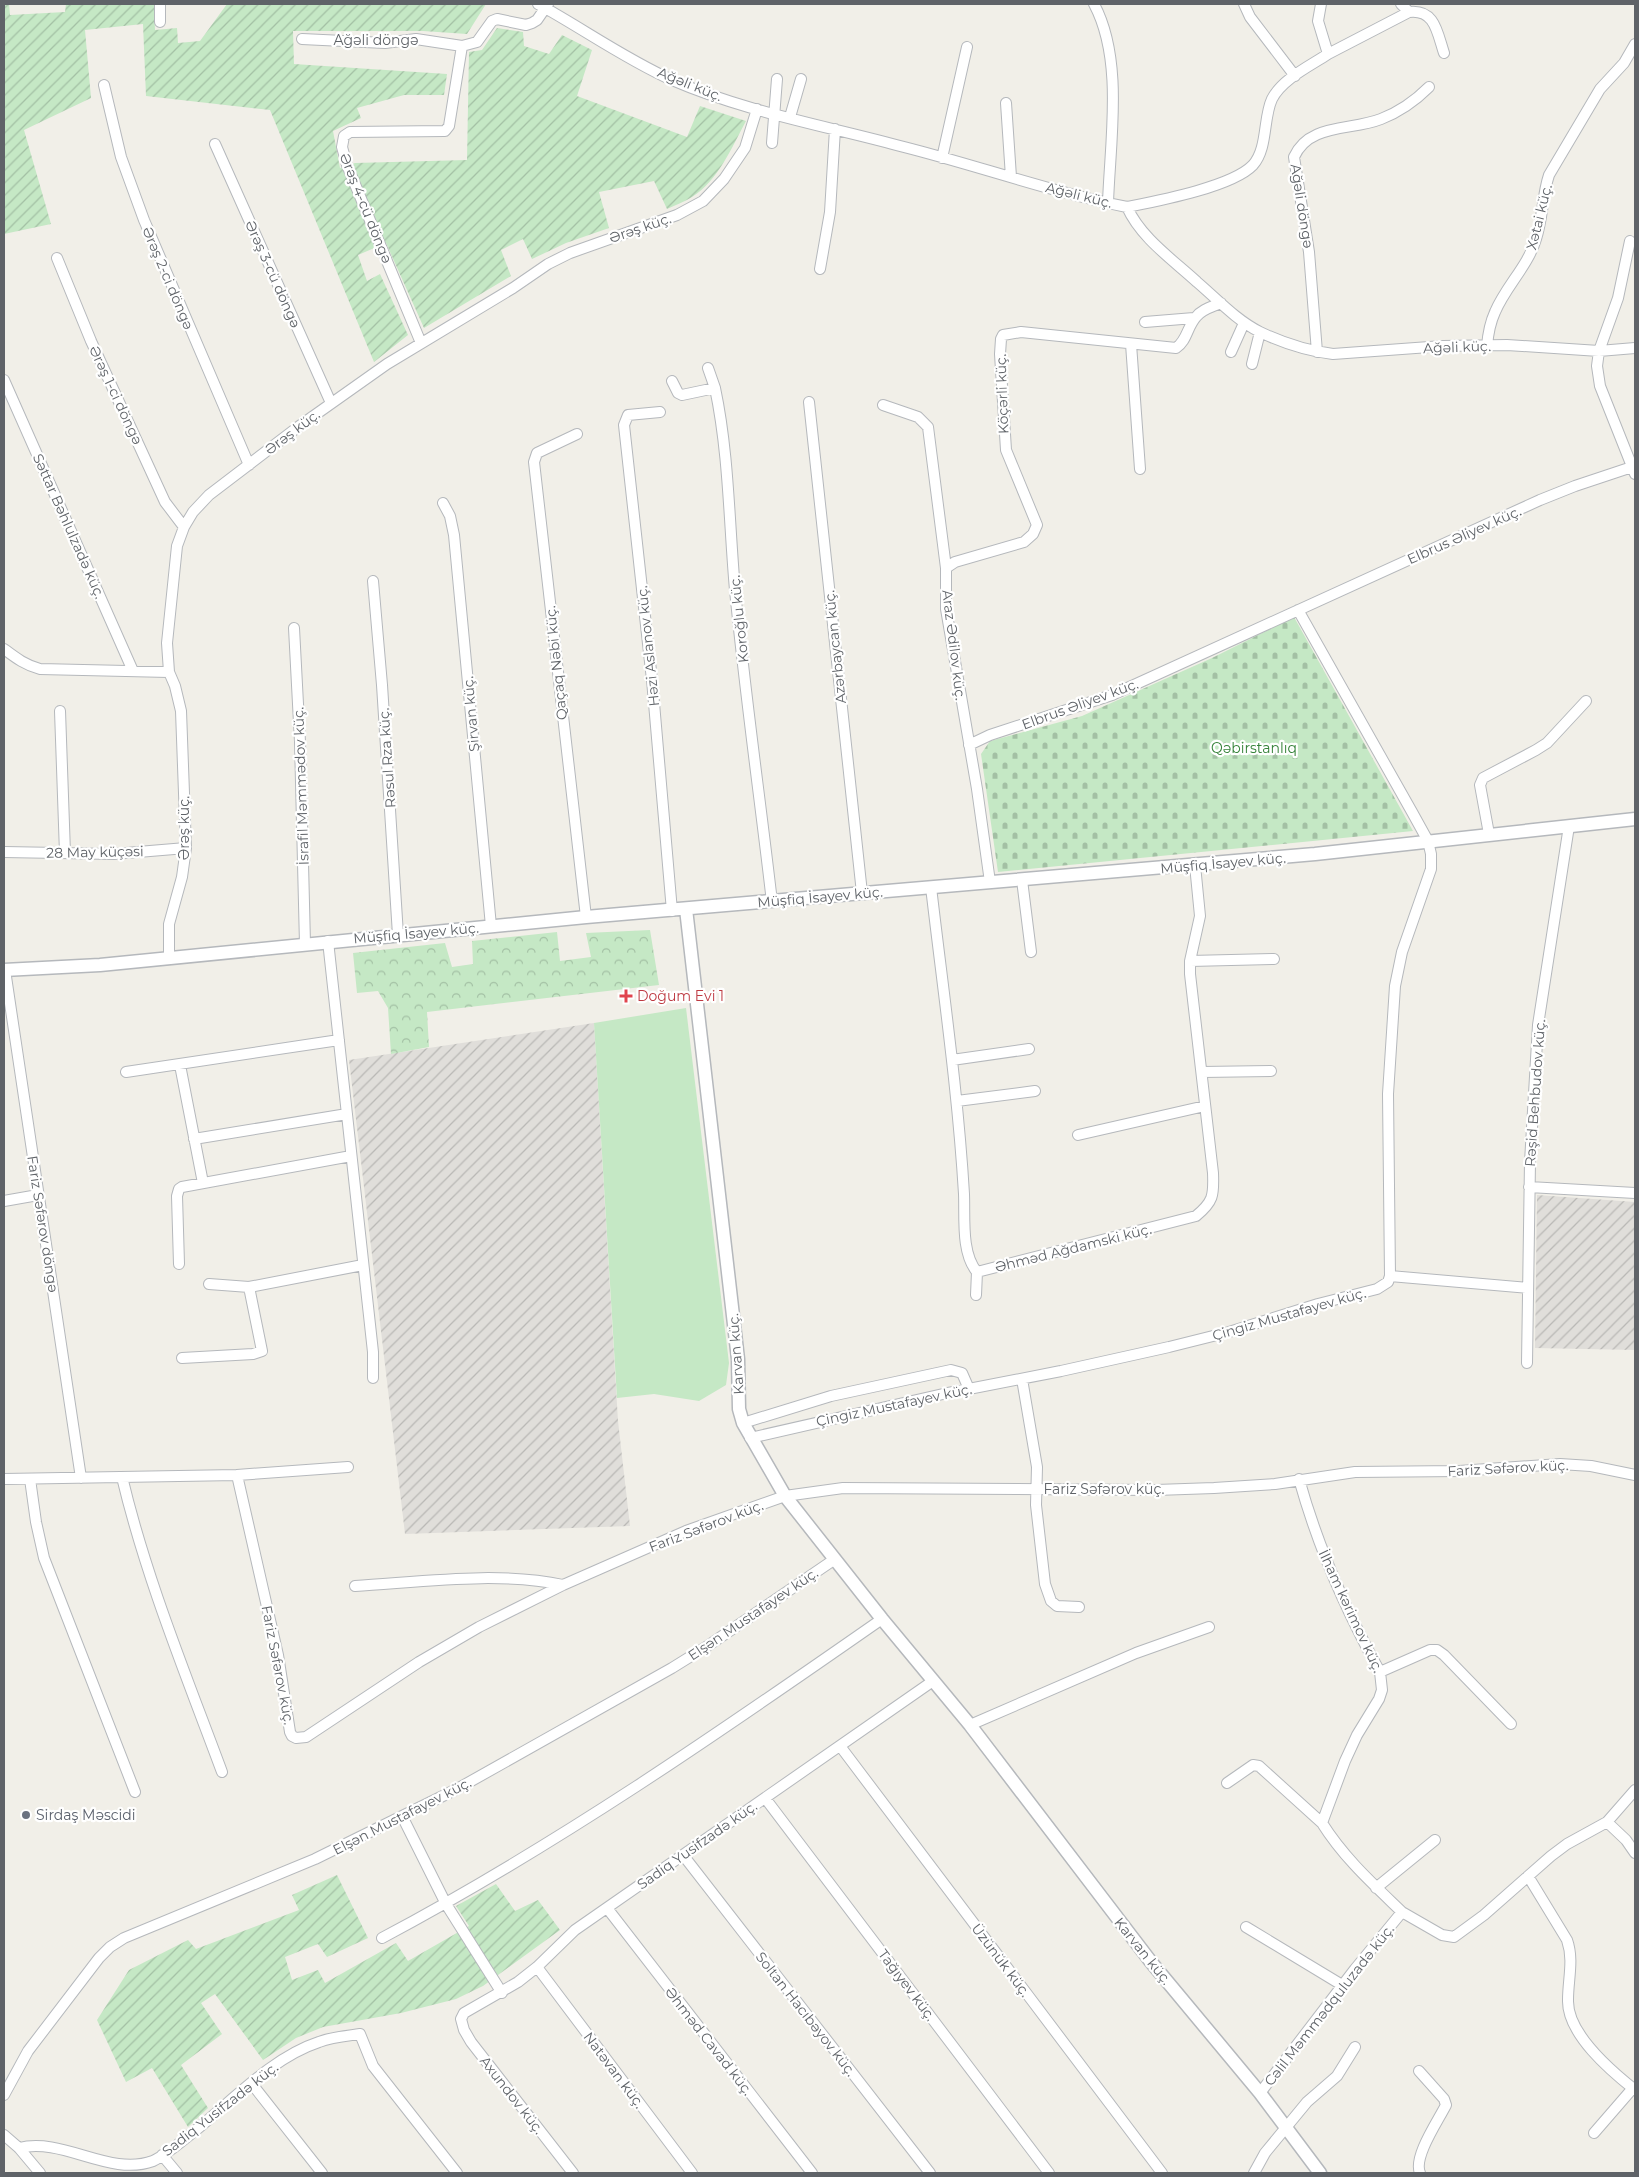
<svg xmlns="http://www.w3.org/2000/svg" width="1639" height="2177" viewBox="0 0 1639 2177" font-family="Montserrat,sans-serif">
<defs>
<pattern id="industrial-furrows" width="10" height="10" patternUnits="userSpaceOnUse" patternTransform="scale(1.25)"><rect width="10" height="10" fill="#e0deda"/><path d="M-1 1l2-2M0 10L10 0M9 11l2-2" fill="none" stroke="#b9b8b5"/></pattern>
<pattern id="forest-crowns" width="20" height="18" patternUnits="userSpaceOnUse" patternTransform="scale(1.25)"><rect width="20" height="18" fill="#c5e8c5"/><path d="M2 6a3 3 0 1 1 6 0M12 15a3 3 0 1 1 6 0" fill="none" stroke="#a3c0a4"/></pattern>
<pattern id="cemetery-stones" width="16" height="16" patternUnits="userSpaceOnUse" patternTransform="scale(1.25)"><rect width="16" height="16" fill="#c5e8c5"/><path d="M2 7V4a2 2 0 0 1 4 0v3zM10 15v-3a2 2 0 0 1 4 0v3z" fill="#a3c0a4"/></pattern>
<pattern id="garden-furrows" width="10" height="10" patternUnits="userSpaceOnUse" patternTransform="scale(1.25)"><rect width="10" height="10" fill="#c5e8c5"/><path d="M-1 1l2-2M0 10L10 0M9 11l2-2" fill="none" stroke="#a3c0a4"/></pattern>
</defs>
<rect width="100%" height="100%" fill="#f1efe8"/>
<path fill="url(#industrial-furrows)" d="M 594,1023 L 618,1421 L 630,1526 L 405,1534 L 349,1060 Z
M 1537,1195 L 1635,1202 L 1635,1350 L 1535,1348 Z"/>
<path fill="#c5e8c5" d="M 686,1008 L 729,1363 L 726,1385 L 699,1401 L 654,1394 L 617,1398 L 594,1023 Z"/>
<path fill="url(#forest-crowns)" d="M 650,930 L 659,985 L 427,1012 L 429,1047 L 391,1054 L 388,1008 L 378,991 L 357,993 L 353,953 L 445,943 L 452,967 L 473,964 L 472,941 L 557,932 L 560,961 L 591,957 L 586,933 Z"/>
<path fill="url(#cemetery-stones)" d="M 1294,617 L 1413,831 L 998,872 L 981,754 L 990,741 L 1082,716 L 1212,658 Z"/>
<path fill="url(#garden-furrows)" d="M 4,4 L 9,4 L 10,15 L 65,12 L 66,4 L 154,4 L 155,30 L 177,28 L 178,43 L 200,41 L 227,4 L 486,4 L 467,34 L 423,31 L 293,31 L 294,64 L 447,74 L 444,95 L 404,95 L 357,108 L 361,118 L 333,131 L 340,168 L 355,163 L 467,160 L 469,52 L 482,50 L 497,28 L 523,32 L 524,46 L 549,54 L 562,35 L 592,50 L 577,96 L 687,137 L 700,106 L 746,121 C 732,147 718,181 692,197 C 684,202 675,205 667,209 L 654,181 L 599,192 L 609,228 L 566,243 L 532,259 L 523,239 L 501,250 L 511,276 L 424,328 L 386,243 L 358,255 L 367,281 L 380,274 L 408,335 L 374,362 L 270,110 L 146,96 L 143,24 L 85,30 L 91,98 L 24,130 L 51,224 L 4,234 Z
M 337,1875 L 368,1938 L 327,1957 L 318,1944 L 285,1957 L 292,1980 L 318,1970 L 325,1983 L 396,1943 L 408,1961 L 469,1926 L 456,1906 L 496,1884 L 515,1911 L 538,1900 L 560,1930 L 483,1986 L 456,1999 L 401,2013 L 323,2027 L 296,2038 L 263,2060 L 215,1994 L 201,2003 L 222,2034 L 181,2065 L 208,2108 L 188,2127 L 152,2068 L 126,2082 L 97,2020 L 129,1970 L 188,1940 L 196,1949 L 299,1910 L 292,1895 Z"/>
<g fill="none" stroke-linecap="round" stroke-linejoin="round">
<g stroke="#b5b8bc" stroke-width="12">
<path id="minor" d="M 160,4 L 160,22
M 538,4 C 582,28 625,59 672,80 C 746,112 827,126 904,147 C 979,166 1051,192 1127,207 C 1141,238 1172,259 1197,282 C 1217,299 1236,320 1260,332 C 1283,343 1308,351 1333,354 L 1443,346 L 1507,345 L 1599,351 L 1635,348
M 1094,4 C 1124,60 1110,141 1108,203
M 1244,4 L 1250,17 L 1295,76
M 1401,4 L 1409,12
M 302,39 L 385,43 L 416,39 L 462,46 L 477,42 L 492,21 L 497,19 L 526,25 L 532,23 L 537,20 L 548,4
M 1328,54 L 1409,12 C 1435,9 1437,32 1444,53
M 104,85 L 121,157 L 144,220 L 249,465
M 1006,103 L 1011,177
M 790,117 L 801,79
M 772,143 L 777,79
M 215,144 L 331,403
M 942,158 L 967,47
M 1127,207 C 1157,201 1232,187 1253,165 C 1268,148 1263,118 1272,99 C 1282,79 1310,66 1328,54 L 1318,21 L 1321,4
M 1630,241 L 1618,298 L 1599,351 L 1597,366 L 1600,386 L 1635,474
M 57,258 L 91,341 L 165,502 L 184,527
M 820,269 L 830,212 L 835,129
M 1145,322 L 1194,318
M 421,343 L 347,165 L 342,147 L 344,136 L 350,132 L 445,131 L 449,126 L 462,46
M 1131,344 L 1140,469
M 1487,346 C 1488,334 1490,323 1495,312 C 1506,286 1528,266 1536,239 C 1543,218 1542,196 1549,175 L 1600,89 L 1624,63 L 1635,44
M 1231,352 L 1244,323
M 1317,352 L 1309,252 L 1294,157 C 1309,123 1351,131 1381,119 C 1399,112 1415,101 1429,87
M 1252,364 L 1260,332
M 708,368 L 715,388
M 4,380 L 133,671
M 672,381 L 678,393 L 682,395 L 715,388 C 729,454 729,523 735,590 C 745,694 760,798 772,902
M 809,402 L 862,893
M 883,405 L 918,417 L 928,427 L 946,568 L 946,609 L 977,789 L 990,882
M 660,412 L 628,415 L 624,425 L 652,680 L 672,911
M 577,434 L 537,453 L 534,462 L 586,917
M 443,503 L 450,516 L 454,535 L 491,926
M 946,568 L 955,562 L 1024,542 L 1033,534 L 1037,525 L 1006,450 L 1000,354 L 1001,339 L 1003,335 L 1021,332 L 1176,348 C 1187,341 1187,327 1196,317 C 1202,309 1212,307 1221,303
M 373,581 L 382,685 L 398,935
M 294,628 L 300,742 L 305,944
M 4,649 C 16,658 25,665 40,669 L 169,672
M 60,711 L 65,853
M 969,745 L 990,735 L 1112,695 L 1540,500 L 1575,486 L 1632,467
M 1489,834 L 1480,785 L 1483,778 L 1536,750 L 1547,743 L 1586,701
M 4,852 L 114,854 L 186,848
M 1022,880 L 1031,952
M 931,887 C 943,990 958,1092 964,1194 C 965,1218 961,1253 977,1272 L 1196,1216 C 1213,1202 1214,1196 1213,1173 L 1190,974 L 1190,961 L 1200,916 L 1195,865
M 328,941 L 373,1352 L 373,1378
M 169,959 L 169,924 L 182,877 L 186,848 L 181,711 L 175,686 L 169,672 L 167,643 L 177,546 L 184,527 L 193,512 L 209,495 L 298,427 L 387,364 L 513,288 L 548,264 L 570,253 L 677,215 L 703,201 L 724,179 L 745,148 L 757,109
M 1190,961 L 1274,959
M 5,970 L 81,1478
M 952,1060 L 1029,1049
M 180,1065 L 203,1183
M 126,1072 L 339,1040
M 1202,1072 L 1271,1071
M 957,1101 L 1035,1091
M 1078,1135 L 1205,1106
M 194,1139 L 347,1114
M 1529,1187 L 1635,1193
M 4,1201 L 38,1195
M 179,1264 L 177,1196 L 179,1189 L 182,1187 L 351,1156
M 1390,1276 L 1528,1288
M 209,1284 L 249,1287
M 976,1295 L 977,1272
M 182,1358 L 253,1354 L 262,1351 L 249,1287 L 363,1265
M 1527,1363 L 1530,1162 L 1538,1025 L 1569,826
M 1022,1379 L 1037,1467 L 1036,1505 L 1045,1584 L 1051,1601 L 1057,1606 L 1079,1607
M 743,1423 L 831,1396 L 951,1370 L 962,1373 L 969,1389
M 750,1438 L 943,1394 L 1061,1371 L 1169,1347 L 1229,1332 L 1318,1304 L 1377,1289 L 1388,1282 L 1390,1276 L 1388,1094 L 1395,986 L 1402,952 L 1431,869 L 1431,854 L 1428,841 L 1412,812 L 1298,610
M 237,1475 L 348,1467
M 122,1477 C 146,1578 186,1675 222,1772
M 4,1479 L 237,1475 L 278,1655 L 290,1732 L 292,1736 L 296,1738 L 306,1737 L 419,1662 L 479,1627 L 563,1585 L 686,1531 L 785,1496 L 843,1488 L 1156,1490 L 1214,1488 L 1275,1484 L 1355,1472 L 1459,1471 L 1560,1464 L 1591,1466 L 1635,1475
M 30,1479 L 36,1522 L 44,1558 L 135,1792
M 1299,1479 C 1318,1547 1346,1611 1380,1672 L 1382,1690 L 1379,1699 L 1357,1735 L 1345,1761 L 1322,1823 C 1344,1858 1373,1884 1402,1912
M 355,1586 C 421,1582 499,1571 563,1585
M 1380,1672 L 1430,1650 L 1437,1650 L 1444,1655 L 1511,1724
M 970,1725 L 1136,1653 L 1209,1627
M 840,1746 L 1162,2173
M 1227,1783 L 1253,1765 L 1259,1766 L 1322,1823
M 765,1798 L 1049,2173
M 402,1816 L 446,1904 L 502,1993
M 1607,1822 L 1626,1840 L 1635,1853
M 683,1855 L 930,2173
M 1528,1876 L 1567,1940 C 1574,1960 1568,1979 1568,2000 C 1567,2034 1611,2071 1635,2090
M 1376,1888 L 1435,1840
M 607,1908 L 812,2173
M 1246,1927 L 1342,1985
M 382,1938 C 557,1845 720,1732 882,1619
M 537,1967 L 692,2173
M 1419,2071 L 1444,2099 L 1446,2105 C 1438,2121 1413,2157 1420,2173
M 252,2084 L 322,2173
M 1260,2093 L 1355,1969 L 1402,1912 L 1442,1935 L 1454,1937 L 1484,1915 L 1551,1856 L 1567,1844 L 1607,1822 L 1635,1790
M 4,2095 L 28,2051 L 99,1958 L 110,1947 L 124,1938 L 315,1859 L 457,1789 L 672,1668 L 709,1645 L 835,1559
M 1594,2133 L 1633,2088
M 4,2135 L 19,2148 L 40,2173
M 19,2148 C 64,2137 109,2177 153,2161 C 168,2154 183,2140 196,2130 C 233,2100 273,2057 319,2042 C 332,2037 346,2036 360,2034 L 373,2066 L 457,2173
M 162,2155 L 177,2173
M 573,2173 L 471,2042 L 464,2030 L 461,2019 L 464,2013 L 518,1982 L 537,1967 L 575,1930 L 933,1681
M 1254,2173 L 1265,2153 L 1307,2102 L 1337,2076 L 1355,2047"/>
</g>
<g stroke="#b5b8bc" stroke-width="15">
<path id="tertiary" d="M 686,909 L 738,1359 L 739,1409 L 743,1423 L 785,1496 L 882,1619 L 970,1725 L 1151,1962 L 1260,2093 L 1320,2173
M 4,970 L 100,965 L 586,917 L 1315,854 L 1635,819"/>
</g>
<use href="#minor" stroke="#fff" stroke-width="10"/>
<use href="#tertiary" stroke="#fff" stroke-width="12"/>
</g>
<path fill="#e0444e" stroke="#fff" stroke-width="2" d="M623.5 988.5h5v5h5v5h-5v5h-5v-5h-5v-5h5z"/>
<circle fill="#6b7280" stroke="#fff" stroke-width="2" cx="26" cy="1815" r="5"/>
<g text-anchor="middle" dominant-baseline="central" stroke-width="4.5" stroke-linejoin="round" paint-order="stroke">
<g font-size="14" fill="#5f6368" stroke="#fff">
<text x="376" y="40">Ağəli döngə</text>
<text transform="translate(690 84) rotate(22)">Ağəli küç.</text>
<text transform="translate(1079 195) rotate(14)">Ağəli küç.</text>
<text transform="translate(1302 206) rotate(81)">Ağəli döngə</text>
<text transform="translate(366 208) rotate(68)">Ərəş 4-cü döngə</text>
<text transform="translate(1539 217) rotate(-76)">Xətai küç.</text>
<text transform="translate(640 228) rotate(-19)">Ərəş küç.</text>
<text transform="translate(273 274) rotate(66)">Ərəş 3-cü döngə</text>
<text transform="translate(168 278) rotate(67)">Ərəş 2-ci döngə</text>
<text transform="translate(1457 347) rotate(-2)">Ağəli küç.</text>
<text transform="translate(1002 394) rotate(-92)">Köçərli küç.</text>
<text transform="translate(116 395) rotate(65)">Ərəş 1-ci döngə</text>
<text transform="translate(292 432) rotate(-37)">Ərəş küç.</text>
<text transform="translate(69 526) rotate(66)">Səttar Bəhlulzadə küç.</text>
<text transform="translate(1464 535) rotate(-24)">Elbrus Əliyev küç.</text>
<text transform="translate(739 619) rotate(-96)">Koroğlu küç.</text>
<text transform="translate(954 645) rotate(83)">Araz Ədilov küç.</text>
<text transform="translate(648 646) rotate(-96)">Həzi Aslanov küç.</text>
<text transform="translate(835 647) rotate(-96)">Azərbaycan küç.</text>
<text transform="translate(556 663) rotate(-96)">Qaçaq Nəbi küç.</text>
<text transform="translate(1080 704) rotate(-20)">Elbrus Əliyev küç.</text>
<text transform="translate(471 714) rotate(-95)">Şirvan küç.</text>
<text transform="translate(387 758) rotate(-94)">Rəsul Rza küç.</text>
<text transform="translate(301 786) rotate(-92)">İsrafil Məmmədov küç.</text>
<text transform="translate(184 828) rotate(-90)">Ərəş küç.</text>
<text transform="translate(95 852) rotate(-1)">28 May küçəsi</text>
<text transform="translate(1223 863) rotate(-5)">Müşfiq İsayev küç.</text>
<text transform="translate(820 897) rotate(-5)">Müşfiq İsayev küç.</text>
<text transform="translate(416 933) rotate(-5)">Müşfiq İsayev küç.</text>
<text transform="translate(1535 1093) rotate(-86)">Rəşid Behbudov küç.</text>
<text transform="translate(43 1224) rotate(81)">Fariz Səfərov döngə</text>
<text transform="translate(1073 1248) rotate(-14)">Əhməd Ağdamski küç.</text>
<text transform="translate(1289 1314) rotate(-16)">Çingiz Mustafayev küç.</text>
<text transform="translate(736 1354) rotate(-94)">Karvan küç.</text>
<text transform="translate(894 1405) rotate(-12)">Çingiz Mustafayev küç.</text>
<text transform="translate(1508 1468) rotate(-3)">Fariz Səfərov küç.</text>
<text x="1104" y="1489">Fariz Səfərov küç.</text>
<text transform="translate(706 1526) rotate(-21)">Fariz Səfərov küç.</text>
<text transform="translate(1351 1611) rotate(65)">İlham kərimov küç.</text>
<text transform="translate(753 1614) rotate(-34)">Elşən Mustafayev küç.</text>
<text transform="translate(278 1665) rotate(79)">Fariz Səfərov küç.</text>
<text transform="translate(402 1816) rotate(-27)">Elşən Mustafayev küç.</text>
<text transform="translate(697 1845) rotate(-35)">Sadiq Yusifzadə küç.</text>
<text transform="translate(1143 1951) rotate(51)">Karvan küç.</text>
<text transform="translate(1001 1960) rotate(53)">Üzünük küç.</text>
<text transform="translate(907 1985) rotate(53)">Tağıyev küç.</text>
<text transform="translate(1329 2005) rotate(-52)">Cəlil Məmmədquluzadə küç.</text>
<text transform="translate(806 2014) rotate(52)">Soltan Hacıbəyov küç.</text>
<text transform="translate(709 2041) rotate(52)">Əhməd Cavad küç.</text>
<text transform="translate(614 2070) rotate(53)">Natəvan küç.</text>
<text transform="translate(512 2095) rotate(52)">Axundov küç.</text>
<text transform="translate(220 2109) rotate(-38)">Sadiq Yusifzadə küç.</text>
</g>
<g font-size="14" fill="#348238" stroke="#fff">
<text x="1254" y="748">Qəbirstanlıq</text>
</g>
<g font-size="14" fill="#be3a42" stroke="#fff" text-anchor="start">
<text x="637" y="996">Doğum Evi 1</text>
</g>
<g font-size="14" fill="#5b616d" stroke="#fff" text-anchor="start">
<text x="36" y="1815">Sirdaş Məscidi</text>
</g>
</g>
<rect width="1639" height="2177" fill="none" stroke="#5f6368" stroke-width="10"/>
</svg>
